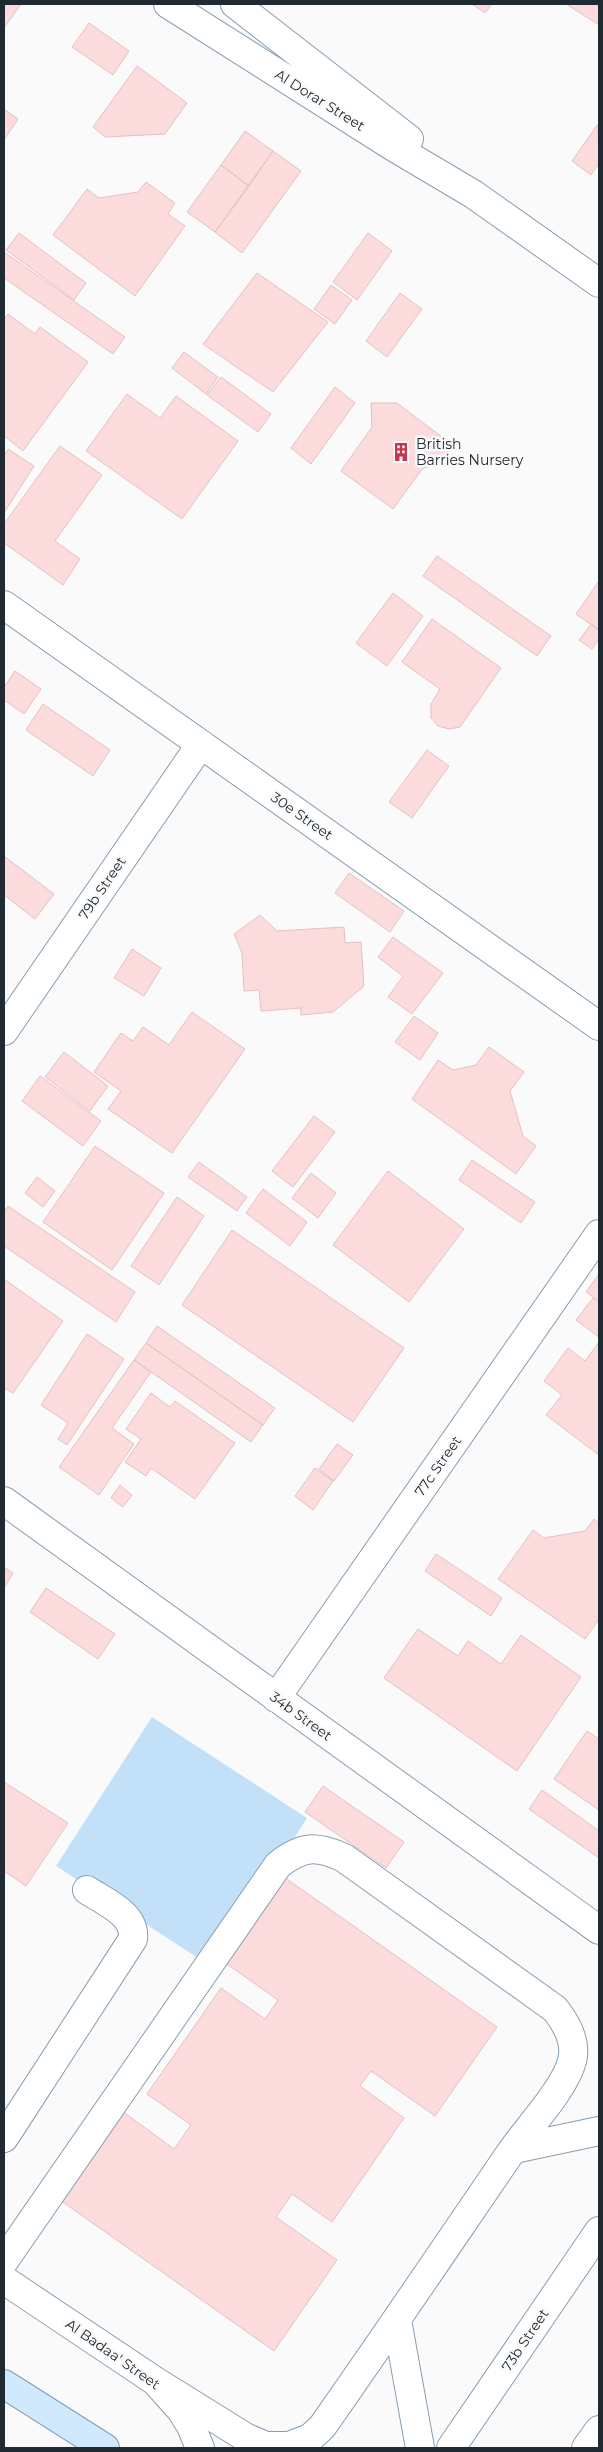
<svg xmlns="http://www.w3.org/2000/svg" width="603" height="2452" viewBox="0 0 603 2452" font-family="Montserrat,sans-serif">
<rect width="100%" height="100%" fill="#fafafa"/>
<path fill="#c3e0f9" d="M 152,1717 L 307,1818 L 212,1967 L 56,1866 Z"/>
<path fill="#fbdbdc" stroke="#e5c1c1" d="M 4,4 L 21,4 L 4,28 Z
M 472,4 L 492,4 L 485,13 Z
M 566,4 L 599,4 L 599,25 Z
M 89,23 L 129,51 L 113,75 L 72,47 Z
M 137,66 L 187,103 L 165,134 L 105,137 L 93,127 Z
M 4,109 L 18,119 L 4,140 Z
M 598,124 L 599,163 L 591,175 L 572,161 Z
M 245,131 L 273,151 L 249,186 L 221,165 Z
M 273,151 L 301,171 L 242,253 L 215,232 Z
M 221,165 L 249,186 L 215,232 L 187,212 Z
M 146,182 L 175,203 L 168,214 L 185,226 L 135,296 L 53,235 L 87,189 L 99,198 L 138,192 Z
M 19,233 L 86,283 L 74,300 L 6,250 Z
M 368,233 L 392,251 L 357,300 L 333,282 Z
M 4,252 L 125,337 L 113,354 L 4,278 Z
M 257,273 L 328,322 L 273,392 L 203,344 Z
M 331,285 L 352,300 L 335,324 L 314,309 Z
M 400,293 L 422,309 L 387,357 L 366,341 Z
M 8,314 L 35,334 L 40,327 L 88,362 L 23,451 L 4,436 L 4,320 Z
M 184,352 L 218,377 L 206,394 L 172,368 Z
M 221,377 L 271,414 L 258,432 L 207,395 Z
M 335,387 L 355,403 L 311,464 L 291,448 Z
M 127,394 L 160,418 L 176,396 L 238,441 L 182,519 L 86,451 Z
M 371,403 L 397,403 L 446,440 L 447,463 L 423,468 L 393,509 L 341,471 L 372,427 Z
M 60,446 L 102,475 L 55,541 L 80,559 L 63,585 L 4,543 L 4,524 Z
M 8,449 L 34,466 L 4,513 L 4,456 Z
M 437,556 L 551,636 L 537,656 L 423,576 Z
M 599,581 L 599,630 L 576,614 Z
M 393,593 L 423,616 L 387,666 L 356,643 Z
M 432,619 L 501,668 L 460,727 L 449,729 L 438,726 L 431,718 L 431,704 L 440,689 L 402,662 Z
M 591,624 L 599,630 L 599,639 L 592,649 L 579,640 Z
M 15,671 L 41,689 L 24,714 L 4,700 L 4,687 Z
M 43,704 L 110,750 L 93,776 L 26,730 Z
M 427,750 L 449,766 L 412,818 L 389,802 Z
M 4,856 L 54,894 L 35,919 L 4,895 Z
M 349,873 L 404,911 L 390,932 L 335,893 Z
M 260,915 L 277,931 L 344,927 L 345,943 L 361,942 L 364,986 L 333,1012 L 301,1015 L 301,1008 L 261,1011 L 259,990 L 244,991 L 242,953 L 234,934 Z
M 393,937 L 443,973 L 412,1014 L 388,997 L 403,976 L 378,957 Z
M 132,949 L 161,968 L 144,996 L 114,978 Z
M 192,1012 L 245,1049 L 172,1153 L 108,1109 L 121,1091 L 94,1072 L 121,1033 L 133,1041 L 143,1027 L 169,1045 Z
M 414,1016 L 438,1033 L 420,1060 L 395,1042 Z
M 489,1047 L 524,1072 L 510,1091 L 523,1136 L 536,1146 L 516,1174 L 412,1099 L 438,1060 L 453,1070 L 476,1065 Z
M 64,1052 L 108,1086 L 90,1111 L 45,1077 Z
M 40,1076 L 101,1121 L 83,1146 L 22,1101 Z
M 314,1116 L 335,1132 L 293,1187 L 272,1171 Z
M 95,1146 L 164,1193 L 112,1270 L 43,1222 Z
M 472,1160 L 535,1202 L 521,1223 L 459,1180 Z
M 199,1162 L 247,1197 L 237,1211 L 188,1177 Z
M 388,1171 L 464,1229 L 409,1302 L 333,1245 Z
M 311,1173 L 336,1193 L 318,1218 L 292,1198 Z
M 37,1177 L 55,1191 L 43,1207 L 25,1193 Z
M 263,1189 L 307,1222 L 290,1246 L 246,1213 Z
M 177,1197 L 204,1216 L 159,1285 L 131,1266 Z
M 8,1206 L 135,1292 L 116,1322 L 4,1246 L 4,1213 Z
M 232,1230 L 404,1348 L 353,1422 L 182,1305 Z
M 599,1274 L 599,1301 L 586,1292 Z
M 4,1279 L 63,1321 L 13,1393 L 4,1388 Z
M 593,1298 L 599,1303 L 599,1337 L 576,1320 Z
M 157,1326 L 275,1408 L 263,1425 L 146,1343 Z
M 87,1334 L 124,1359 L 67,1445 L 58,1439 L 68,1423 L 41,1405 Z
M 599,1342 L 599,1455 L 546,1415 L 562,1395 L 544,1381 L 568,1348 L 585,1361 Z
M 146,1343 L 263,1425 L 251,1442 L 134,1360 Z
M 134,1360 L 151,1372 L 112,1428 L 134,1444 L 99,1495 L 59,1467 Z
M 151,1393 L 170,1407 L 175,1401 L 235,1443 L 195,1499 L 151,1468 L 146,1476 L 125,1462 L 141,1439 L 126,1429 Z
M 337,1444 L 353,1455 L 334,1481 L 319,1469 Z
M 315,1468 L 333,1481 L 313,1510 L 295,1496 Z
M 120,1485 L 132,1495 L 123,1507 L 111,1498 Z
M 594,1519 L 599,1523 L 599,1619 L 585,1639 L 498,1579 L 533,1530 L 544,1538 L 585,1531 Z
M 436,1554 L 502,1598 L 491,1616 L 425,1571 Z
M 4,1567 L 13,1573 L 4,1588 Z
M 46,1588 L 115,1634 L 98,1659 L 30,1612 Z
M 418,1629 L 458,1656 L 468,1641 L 501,1664 L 521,1635 L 581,1677 L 517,1771 L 384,1678 Z
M 587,1731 L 599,1739 L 599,1810 L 554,1779 Z
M 4,1782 L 68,1823 L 26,1886 L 4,1871 Z
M 323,1786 L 404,1842 L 386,1868 L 305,1812 Z
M 542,1790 L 599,1831 L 599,1858 L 529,1809 Z
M 284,1877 L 497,2027 L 435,2116 L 371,2071 L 360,2086 L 404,2118 L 332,2222 L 292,2194 L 276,2217 L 337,2260 L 274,2351 L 60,2200 L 122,2111 L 174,2149 L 191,2125 L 147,2094 L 221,1988 L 265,2019 L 278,2000 L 224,1962 Z"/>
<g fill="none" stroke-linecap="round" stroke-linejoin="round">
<g stroke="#869fb4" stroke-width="30">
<path id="minor" d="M 168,4 L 392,146 L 473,194 L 599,283
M 235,4 L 409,139
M 4,605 L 599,1026
M 4,1031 L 201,744
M 4,1501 L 599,1930
M 276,1698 L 599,1234
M 4,2138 L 133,1939 C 136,1914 105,1902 87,1890
M 514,2149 L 599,2131
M 4,2261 L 278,1865 C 302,1846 316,1845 344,1858 L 555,2009 C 567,2024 577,2042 572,2061 C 564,2090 529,2126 511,2152 C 448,2244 386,2336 322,2427 L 310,2438 L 289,2446 L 266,2446 L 245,2437 L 155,2381
M 4,2280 L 155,2381 L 181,2410 L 191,2426 L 200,2448
M 397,2320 L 420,2448
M 451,2448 L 599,2231
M 586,2448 L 599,2430"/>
</g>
<g stroke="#7f9cb6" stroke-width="30">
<path id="major" d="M 4,2384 L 105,2448"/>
</g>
<use href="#minor" stroke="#fff" stroke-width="28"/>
<use href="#major" stroke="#d1e9fd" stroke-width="28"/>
</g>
<defs>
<g id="building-bare" transform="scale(1.5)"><path d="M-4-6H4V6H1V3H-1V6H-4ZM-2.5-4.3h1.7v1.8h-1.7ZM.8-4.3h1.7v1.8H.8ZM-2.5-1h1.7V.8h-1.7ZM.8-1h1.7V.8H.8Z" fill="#c5354c" stroke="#fafafa" stroke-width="2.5" paint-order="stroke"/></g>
</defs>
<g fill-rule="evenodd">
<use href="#building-bare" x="401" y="452"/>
</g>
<g text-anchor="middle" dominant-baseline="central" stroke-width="5" stroke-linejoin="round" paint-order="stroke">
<g font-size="14" fill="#202a33" stroke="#fafafa">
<text transform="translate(320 100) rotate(32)">Al Dorar Street</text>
<text transform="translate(302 816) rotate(35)">30e Street</text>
<text transform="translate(102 888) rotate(-56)">79b Street</text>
<text transform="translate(438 1466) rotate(-55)">77c Street</text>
<text transform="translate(301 1716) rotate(36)">34b Street</text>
<text transform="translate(525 2340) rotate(-56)">73b Street</text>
<text transform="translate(113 2354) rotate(35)">Al Badaa' Street</text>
</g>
<g font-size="14" fill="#202a33" stroke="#fafafa" text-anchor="start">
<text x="416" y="444">British<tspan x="416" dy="16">Barries Nursery</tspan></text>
</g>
</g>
<rect width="603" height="2452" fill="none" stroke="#202a33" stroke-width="10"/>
</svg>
